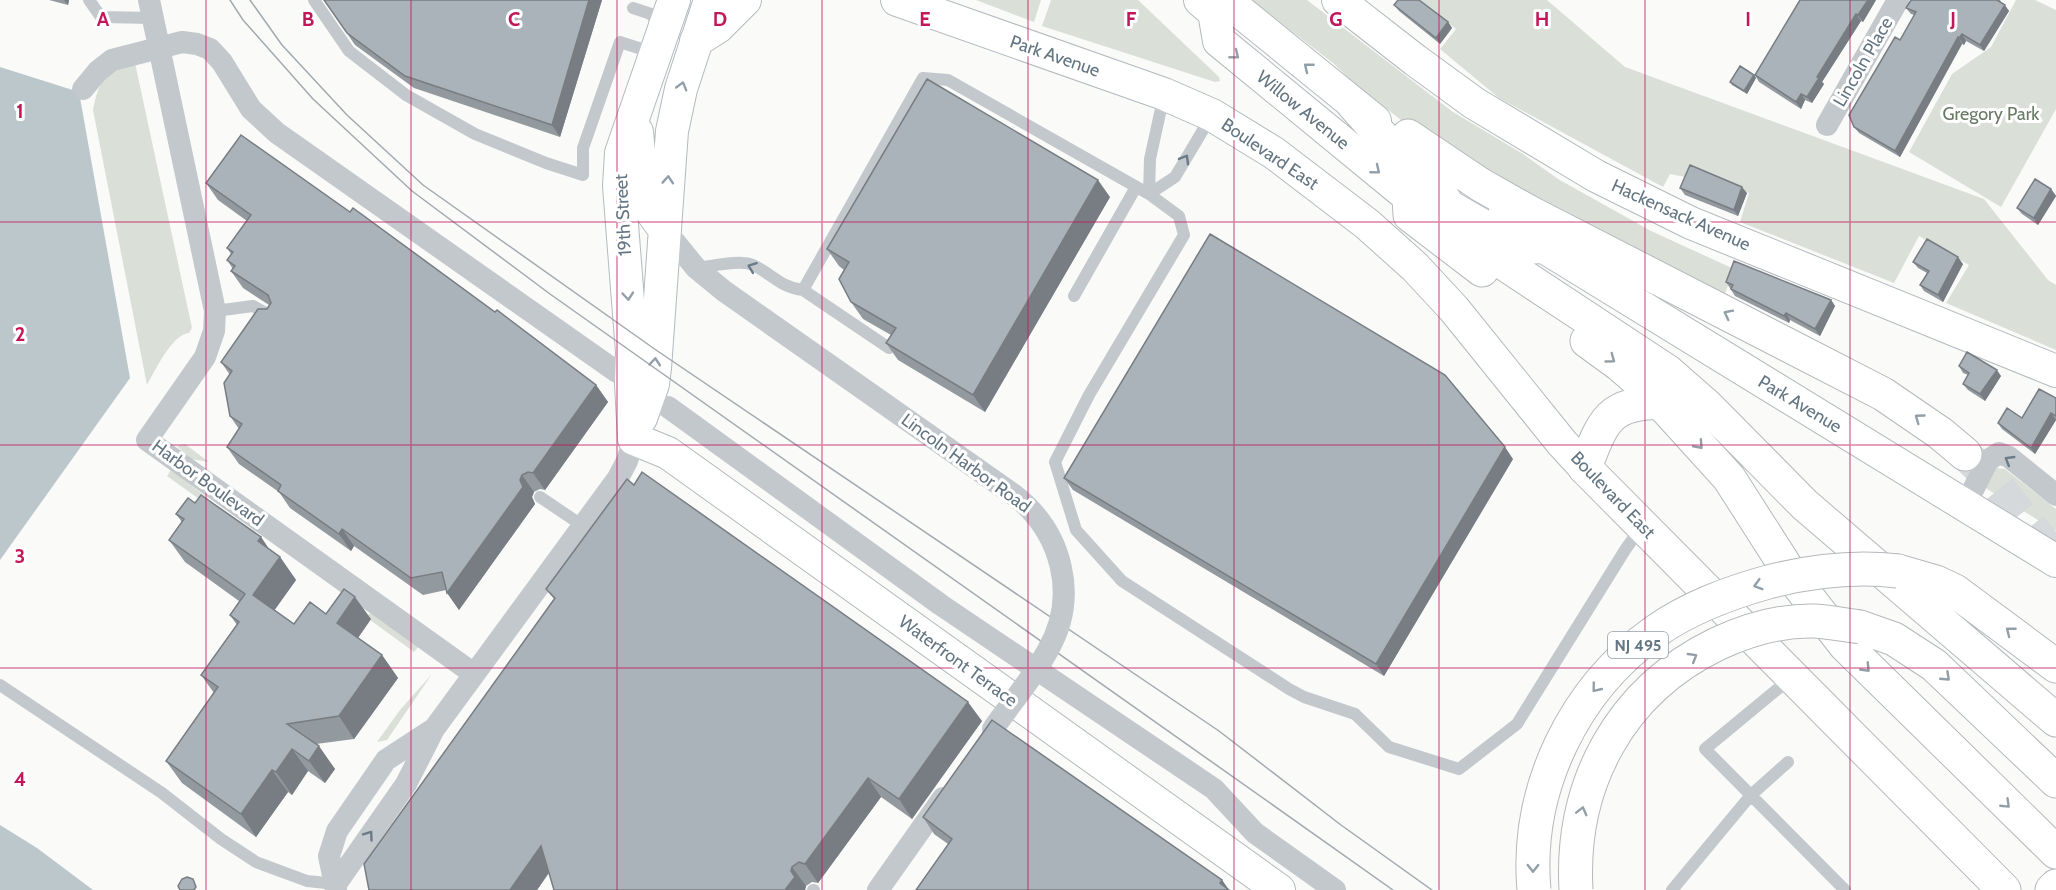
<svg xmlns="http://www.w3.org/2000/svg" width="2056" height="890" viewBox="0 0 2056 890" font-family="Cabin,sans-serif">
<rect width="100%" height="100%" fill="#fafaf8"/>
<path fill="#dadfd7" d="M 976,0 L 1041,0 L 1034,22 Z
M 1051,0 L 1138,0 L 1219,77 L 1220,81 L 1215,82 L 1042,26 Z
M 1251,0 L 1307,0 L 1453,112 L 1523,154 L 1558,179 L 1651,231 L 1734,269 L 1723,299 L 1429,142 L 1355,84 L 1333,63 Z
M 1419,0 L 1547,0 L 1625,67 L 1984,199 L 2048,280 L 2056,285 L 2056,350 L 1946,303 L 1969,265 L 1919,236 L 1894,283 L 1740,222 L 1749,193 L 1690,168 L 1685,177 L 1670,174 L 1663,187 L 1499,98 L 1440,49 L 1456,29 Z
M 2016,0 L 2035,0 L 2056,10 L 2056,109 L 2001,207 L 1909,152 L 1952,74 L 1991,47 Z
M 135,63 L 192,328 L 189,333 C 172,334 155,371 147,385 L 93,110 C 99,79 105,73 135,63 Z
M 185,444 L 209,462 L 191,459 L 177,446 Z
M 1996,468 L 2005,469 L 2056,509 L 2056,531 L 1987,489 L 1985,486 Z
M 171,470 L 209,499 L 206,504 L 167,476 Z
M 370,613 L 418,647 L 414,652 L 366,617 Z
M 432,674 L 387,740 L 377,742 L 400,710 Z"/>
<path fill="#bbc7cb" d="M 0,67 L 79,92 L 130,378 L 0,560 Z
M 0,825 L 37,848 L 93,890 L 0,890 Z"/>
<g fill="none" stroke-linecap="round" stroke-linejoin="round">
<path stroke="#d5d9db" stroke-width="33" stroke-dasharray="33 16" stroke-linecap="butt" d="M 1965,454 L 1993,481 L 2056,558"/>
<g stroke="#b3babf" stroke-width="34">
<path id="secondary" d="M 897,0 L 1164,94 L 1212,115 L 1274,153 L 1367,224 L 1415,267 L 1454,309 L 1562,443 L 1585,468
M 1200,0 L 1214,12 L 1219,41 L 1409,197 L 1426,193 L 1522,248 L 1544,247
M 1338,0 L 1415,60 L 1474,103 L 1596,176 L 1691,223 L 2056,371
M 1214,12 L 1237,9 L 1375,121
M 696,41 L 718,27 L 745,0
M 637,132 C 640,156 639,184 649,207 C 653,215 660,223 665,230
M 1505,211 L 1534,228 L 1544,247 L 2056,561
M 641,418 L 653,384 L 655,368 L 672,131 L 681,89 L 710,0
M 634,439 L 668,453 L 1279,890
M 634,439 L 631,384 L 632,352 L 619,186 L 621,153 L 674,0"/>
</g>
<g stroke="#b5babe" stroke-width="35">
<path id="primary" d="M 1585,468 L 2004,890"/>
</g>
<g stroke="#b4b9bd" stroke-width="35">
<path id="highway" d="M 1353,104 L 1388,143 L 1424,173 L 1435,186 L 1466,232 L 1482,249 L 1667,371 L 1708,407 L 1805,505 L 2056,720
M 1408,136 L 1481,185 L 1529,212 L 1883,394 L 1940,433 L 1965,454
M 1409,197 L 1410,215 L 1482,270
M 1587,341 L 1620,365 L 1651,392 L 1729,478 L 1793,578 L 1845,645 L 2056,852
M 1585,468 C 1606,410 1613,402 1677,402
M 1898,571 L 1936,582 L 1955,591 L 2056,666
M 1860,627 L 1894,639 L 1934,665 L 2056,781
M 2052,890 L 2056,886"/>
</g>
<path stroke="#c3c8cc" stroke-width="12" d="M 89,0 L 101,17 L 153,18
M 314,0 L 349,51 L 406,95 L 475,134 L 546,163 L 583,175 L 583,148 L 620,42 L 654,53
M 633,8 L 651,14 L 660,28
M 1149,194 L 1175,177 L 1212,115
M 1149,194 L 1150,159 L 1164,95
M 698,268 C 712,266 741,259 753,265 C 772,274 781,288 803,290
M 1074,296 L 1136,187
M 215,311 L 253,306 L 271,316
M 889,348 L 803,290 L 923,78 L 948,80 L 1149,194 L 1179,216 L 1184,235 L 1089,395 L 1055,462 L 1076,530 L 1122,581 L 1289,689 L 1304,697 L 1355,714 L 1389,747 L 1459,769 L 1517,724 L 1625,550 L 1642,526
M 540,497 L 583,526
M 1791,678 L 1705,749 L 1845,890
M 0,685 L 162,793 L 221,839 L 256,862 L 307,881 L 336,884
M 813,890 L 814,890
M 1672,890 L 1751,795 L 1788,762"/>
<path stroke="#c3c8cc" stroke-width="22" d="M 149,0 L 215,311 L 214,331 L 205,357 L 147,440 L 474,674
M 83,89 L 98,71 L 112,60 L 182,42 L 197,44 L 210,49 L 222,62 L 251,109 L 277,133 L 617,372
M 1827,125 L 1898,0
M 665,230 L 696,268 L 724,291 L 1014,495
M 668,407 L 941,605 L 1214,789 L 1255,833 L 1335,890
M 1965,506 L 1988,460 L 1999,453 L 2009,457 L 2056,495
M 336,884 L 406,784 L 434,729 L 618,478 L 627,461 L 634,439
M 336,890 L 329,856 L 337,831 L 386,760 L 432,730
M 878,890 L 943,798"/>
<use href="#secondary" stroke="#fff" stroke-width="32"/>
<use href="#primary" stroke="#fff" stroke-width="33"/>
<use href="#highway" stroke="#fff" stroke-width="33"/>
<path stroke="#a2aab0" stroke-width="1.5" d="M 230,0 L 243,20 L 313,99 L 412,191 L 550,294 L 1393,890
M 250,0 L 282,45 L 347,115 L 423,185 L 656,350 L 1219,731 L 1341,825 L 1432,890"/>
<g stroke="#b4b9bd" stroke-width="35" stroke-linecap="butt">
<path id="highway-bridge" d="M 1534,890 C 1525,789 1574,689 1656,631 C 1690,607 1729,593 1768,582 C 1811,571 1854,566 1898,571
M 1576,890 C 1570,784 1620,691 1717,644 C 1747,630 1781,620 1815,621 C 1830,622 1845,625 1860,627"/>
</g>
<path stroke="#c3c8cc" stroke-width="22" d="M 993,729 C 1011,703 1033,678 1048,650 C 1079,596 1062,532 1014,495"/>
<use href="#highway-bridge" stroke="#fff" stroke-width="33"/>
</g>
<path fill="#929a9f" d="M 49,0 L 69,0 L 68,5 Z
M 324,0 L 602,0 L 560,137 L 414,88 L 355,45 Z
M 1876,0 L 1863,22 L 1861,21 L 1822,82 L 1824,84 L 1812,103 L 1805,100 L 1801,109 L 1759,82 L 1755,75 Z
M 1911,0 L 2000,0 L 2001,3 L 2009,11 L 1984,51 L 1966,41 L 1964,45 L 1962,44 L 1900,157 L 1859,133 L 1854,127 L 1914,15 L 1911,14 L 1906,8 Z
M 1394,5 L 1448,22 L 1452,28 L 1440,44 L 1399,11 Z
M 1754,75 L 1756,78 L 1747,94 L 1732,85 L 1730,82 Z
M 206,183 L 596,385 L 608,402 L 545,490 L 540,489 L 534,492 L 532,497 L 535,504 L 459,610 L 446,590 L 423,595 L 354,546 L 351,551 L 290,508 L 279,492 L 239,464 L 227,447 L 239,429 L 230,416 L 230,375 L 221,362 L 269,305 L 243,288 L 231,271 L 233,269 L 227,260 L 231,254 L 227,248 L 247,221 L 218,200 Z
M 1680,188 L 1747,193 L 1738,216 L 1685,195 Z
M 2051,189 L 2056,196 L 2038,225 L 2022,214 L 2017,208 Z
M 1110,197 L 985,412 L 898,360 L 886,343 L 891,335 L 863,319 L 851,302 L 844,270 L 839,266 L 827,249 Z
M 1913,262 L 1963,264 L 1943,302 L 1924,291 L 1920,285 L 1927,273 L 1918,268 Z
M 1726,282 L 1831,300 L 1835,306 L 1820,336 L 1790,320 L 1789,323 L 1735,296 Z
M 1959,366 L 2001,376 L 1985,401 L 1968,390 L 1963,384 L 1968,375 L 1963,373 Z
M 2056,398 L 2056,420 L 2035,454 L 2002,429 L 1998,423 L 2022,418 Z
M 1513,459 L 1384,676 L 1073,490 L 1064,478 Z
M 195,503 L 261,537 L 269,549 L 280,557 L 296,580 L 274,610 L 294,624 L 326,614 L 371,619 L 358,638 L 382,655 L 398,678 L 354,739 L 316,744 L 335,769 L 325,783 L 308,771 L 292,795 L 288,792 L 256,837 L 182,783 L 166,761 L 214,693 L 201,675 L 237,625 L 230,615 L 239,601 L 185,562 L 169,540 L 182,522 L 176,514 Z
M 546,589 L 982,721 L 912,819 L 881,797 L 818,883 L 812,882 L 806,886 L 805,890 L 554,890 L 549,873 L 537,890 L 369,890 L 554,599 Z
M 923,817 L 1222,880 L 1228,889 L 948,844 L 934,834 Z"/>
<path fill="#777d82" d="M 64,0 L 69,0 L 68,5 Z
M 589,0 L 602,0 L 560,137 L 552,125 Z
M 1868,0 L 1876,0 L 1863,22 L 1858,15 Z
M 2005,5 L 2009,11 L 1984,51 L 1980,45 Z
M 1856,14 L 1861,21 L 1822,82 L 1824,84 L 1812,103 L 1807,97 L 1817,77 Z
M 1448,22 L 1452,28 L 1440,44 L 1436,38 Z
M 1962,34 L 1966,41 L 1964,45 L 1959,38 Z
M 1958,37 L 1962,44 L 1900,157 L 1895,151 Z
M 1754,75 L 1756,78 L 1747,94 L 1744,91 Z
M 1801,94 L 1805,100 L 1801,109 L 1796,102 Z
M 1098,180 L 1110,197 L 985,412 L 973,395 Z
M 1742,187 L 1747,193 L 1738,216 L 1734,210 Z
M 2051,189 L 2056,196 L 2038,225 L 2034,218 Z
M 1958,257 L 1963,264 L 1943,302 L 1938,295 Z
M 1831,300 L 1835,306 L 1820,336 L 1815,329 Z
M 1786,313 L 1790,320 L 1789,323 L 1784,316 Z
M 1997,370 L 2001,376 L 1985,401 L 1980,394 Z
M 596,385 L 608,402 L 545,490 L 533,473 Z
M 2051,413 L 2056,420 L 2035,454 L 2031,448 Z
M 1505,447 L 1513,459 L 1384,676 L 1376,664 Z
M 522,475 L 534,492 L 532,497 L 535,504 L 459,610 L 447,593 L 520,480 Z
M 342,529 L 354,546 L 351,551 L 339,534 Z
M 261,537 L 276,560 L 258,541 Z
M 280,557 L 296,580 L 269,618 L 253,595 Z
M 355,597 L 371,619 L 353,645 L 337,623 Z
M 382,655 L 398,678 L 354,739 L 339,716 Z
M 968,702 L 982,721 L 912,819 L 899,799 Z
M 319,746 L 335,769 L 325,783 L 309,761 Z
M 292,749 L 308,771 L 292,795 L 276,772 Z
M 272,770 L 288,792 L 256,837 L 241,814 Z
M 868,778 L 881,797 L 818,883 L 805,864 Z
M 541,846 L 554,865 L 537,890 L 510,890 Z
M 792,867 L 806,886 L 805,890 L 785,890 Z
M 1222,880 L 1229,890 L 1220,883 Z"/>
<path fill="#aab3b9" stroke="#777d82" stroke-width="1.5" d="M 324,0 L 589,0 L 552,125 L 405,76 L 347,33 Z
M 1398,0 L 1419,0 L 1448,22 L 1436,38 L 1394,5 Z
M 1800,0 L 1868,0 L 1858,15 L 1856,14 L 1817,77 L 1819,78 L 1807,97 L 1801,94 L 1796,102 L 1755,75 Z
M 1911,0 L 1997,0 L 2005,5 L 1980,45 L 1962,34 L 1959,38 L 1958,37 L 1895,151 L 1854,127 L 1849,115 L 1895,37 L 1900,40 L 1916,12 L 1906,8 Z
M 1740,66 L 1754,75 L 1744,91 L 1730,82 Z
M 927,79 L 1098,180 L 973,395 L 886,343 L 896,328 L 851,302 L 839,279 L 849,262 L 827,249 Z
M 241,135 L 350,212 L 353,208 L 495,312 L 497,310 L 596,385 L 533,473 L 528,472 L 522,475 L 520,480 L 523,487 L 447,593 L 442,572 L 411,578 L 342,529 L 339,534 L 278,491 L 281,485 L 227,447 L 242,424 L 230,416 L 224,383 L 232,371 L 221,362 L 258,309 L 267,309 L 271,303 L 268,295 L 231,271 L 235,266 L 227,260 L 233,252 L 227,248 L 251,215 L 206,183 Z
M 1690,165 L 1742,187 L 1734,210 L 1680,188 Z
M 2035,179 L 2051,189 L 2034,218 L 2017,208 Z
M 1210,234 L 1445,375 L 1505,447 L 1376,664 L 1064,478 Z
M 1927,239 L 1958,257 L 1938,295 L 1920,285 L 1929,271 L 1913,262 Z
M 1734,261 L 1831,300 L 1815,329 L 1786,313 L 1784,316 L 1731,289 L 1733,285 L 1726,282 Z
M 1967,352 L 1997,370 L 1980,394 L 1963,384 L 1969,373 L 1959,366 Z
M 2039,389 L 2056,398 L 2056,416 L 2051,413 L 2031,448 L 1998,423 L 2007,408 L 2022,418 Z
M 642,472 L 968,702 L 899,799 L 868,778 L 805,864 L 799,862 L 792,867 L 791,871 L 795,877 L 785,890 L 554,890 L 541,846 L 510,890 L 369,890 L 364,864 L 555,598 L 546,589 L 627,479 L 634,485 Z
M 201,495 L 261,537 L 258,541 L 280,557 L 253,595 L 294,624 L 310,602 L 326,614 L 344,589 L 355,597 L 337,623 L 382,655 L 339,716 L 287,724 L 319,746 L 309,761 L 292,749 L 276,772 L 272,770 L 241,814 L 166,761 L 218,687 L 201,675 L 239,622 L 230,615 L 245,594 L 169,540 L 184,519 L 176,514 L 188,498 L 195,503 Z
M 992,720 L 1222,880 L 1220,883 L 1229,890 L 916,890 L 952,839 L 923,817 Z
M 187,877 L 193,879 L 196,887 L 194,890 L 180,890 L 178,886 L 182,879 Z"/>
<defs><path id="oneway-chevron" d="M-2-3.5L2.5 0L-2 3.5" fill="none" stroke-width="1.6" stroke-linecap="round" stroke-linejoin="round" transform="scale(1.5)"/></defs>
<g stroke="#939fa8">
<use href="#oneway-chevron" transform="translate(1235 55) rotate(39)"/>
<use href="#oneway-chevron" transform="translate(1308 67) rotate(-141)"/>
<use href="#oneway-chevron" transform="translate(682 86) rotate(-74)"/>
<use href="#oneway-chevron" transform="translate(1376 170) rotate(39)"/>
<use href="#oneway-chevron" transform="translate(668 180) rotate(-86)"/>
<use href="#oneway-chevron" transform="translate(628 296) rotate(85)"/>
<use href="#oneway-chevron" transform="translate(1728 314) rotate(-153)"/>
<use href="#oneway-chevron" transform="translate(1611 359) rotate(36)"/>
<use href="#oneway-chevron" transform="translate(655 362) rotate(-85)"/>
<use href="#oneway-chevron" transform="translate(1919 418) rotate(-144)"/>
<use href="#oneway-chevron" transform="translate(1699 445) rotate(48)"/>
<use href="#oneway-chevron" transform="translate(1758 585) rotate(164)"/>
<use href="#oneway-chevron" transform="translate(2010 631) rotate(-142)"/>
<use href="#oneway-chevron" transform="translate(1693 657) rotate(-31)"/>
<use href="#oneway-chevron" transform="translate(1866 668) rotate(46)"/>
<use href="#oneway-chevron" transform="translate(1946 677) rotate(43)"/>
<use href="#oneway-chevron" transform="translate(1596 688) rotate(129)"/>
<use href="#oneway-chevron" transform="translate(2006 804) rotate(44)"/>
<use href="#oneway-chevron" transform="translate(1582 811) rotate(-76)"/>
<use href="#oneway-chevron" transform="translate(1533 868) rotate(90)"/>
</g>
<g stroke="#6a7a87">
<use href="#oneway-chevron" transform="translate(1185 159) rotate(-60)"/>
<use href="#oneway-chevron" transform="translate(752 267) rotate(-159)"/>
<use href="#oneway-chevron" transform="translate(2009 460) rotate(-149)"/>
<use href="#oneway-chevron" transform="translate(369 835) rotate(-54)"/>
</g>
<path fill="none" stroke="#c2185b" stroke-width="1.5" stroke-opacity="0.55" d="M 206,0 L 206,890M 411,0 L 411,890M 617,0 L 617,890M 822,0 L 822,890M 1028,0 L 1028,890M 1234,0 L 1234,890M 1439,0 L 1439,890M 1645,0 L 1645,890M 1850,0 L 1850,890M 0,222 L 2056,222M 0,445 L 2056,445M 0,668 L 2056,668"/>
<g text-anchor="middle" dominant-baseline="central" stroke-width="6" stroke-linejoin="round" paint-order="stroke">
<rect fill="#fff" stroke="#939fa8" stroke-width="1.5" x="1608" y="632" width="60" height="26" rx="4.5"/>
<g font-size="16" font-weight="bold" fill="#657683">
<text x="1638" y="645">NJ 495</text>
</g>
<g font-size="18" fill="#657683" stroke="#fff">
<text transform="translate(1055 56) rotate(19)">Park Avenue</text>
<text transform="translate(1863 62) rotate(-60)">Lincoln Place</text>
<text transform="translate(1303 110) rotate(39)">Willow Avenue</text>
<text transform="translate(1270 154) rotate(34)">Boulevard East</text>
<text transform="translate(623 215) rotate(-93)">19th Street</text>
<text transform="translate(1681 215) rotate(24)">Hackensack Avenue</text>
<text transform="translate(1800 404) rotate(31)">Park Avenue</text>
<text transform="translate(966 463) rotate(36)">Lincoln Harbor Road</text>
<text transform="translate(208 483) rotate(36)">Harbor Boulevard</text>
<text transform="translate(1613 495) rotate(46)">Boulevard East</text>
<text transform="translate(958 661) rotate(36)">Waterfront Terrace</text>
</g>
<g font-size="18" fill="#687a64" stroke="#fff">
<text x="1991" y="114">Gregory Park</text>
</g>
</g>
<g font-size="20" text-anchor="middle" font-weight="bold" fill="#c2185b" stroke="#fff" stroke-width="6" stroke-linejoin="round" paint-order="stroke">
<text x="103" y="26">A</text>
<text x="308" y="26">B</text>
<text x="514" y="26">C</text>
<text x="720" y="26">D</text>
<text x="925" y="26">E</text>
<text x="1131" y="26">F</text>
<text x="1336" y="26">G</text>
<text x="1542" y="26">H</text>
<text x="1748" y="26">I</text>
<text x="1953" y="26">J</text>
<text x="20" y="118">1</text>
<text x="20" y="341">2</text>
<text x="20" y="563">3</text>
<text x="20" y="786">4</text>
</g>
</svg>
